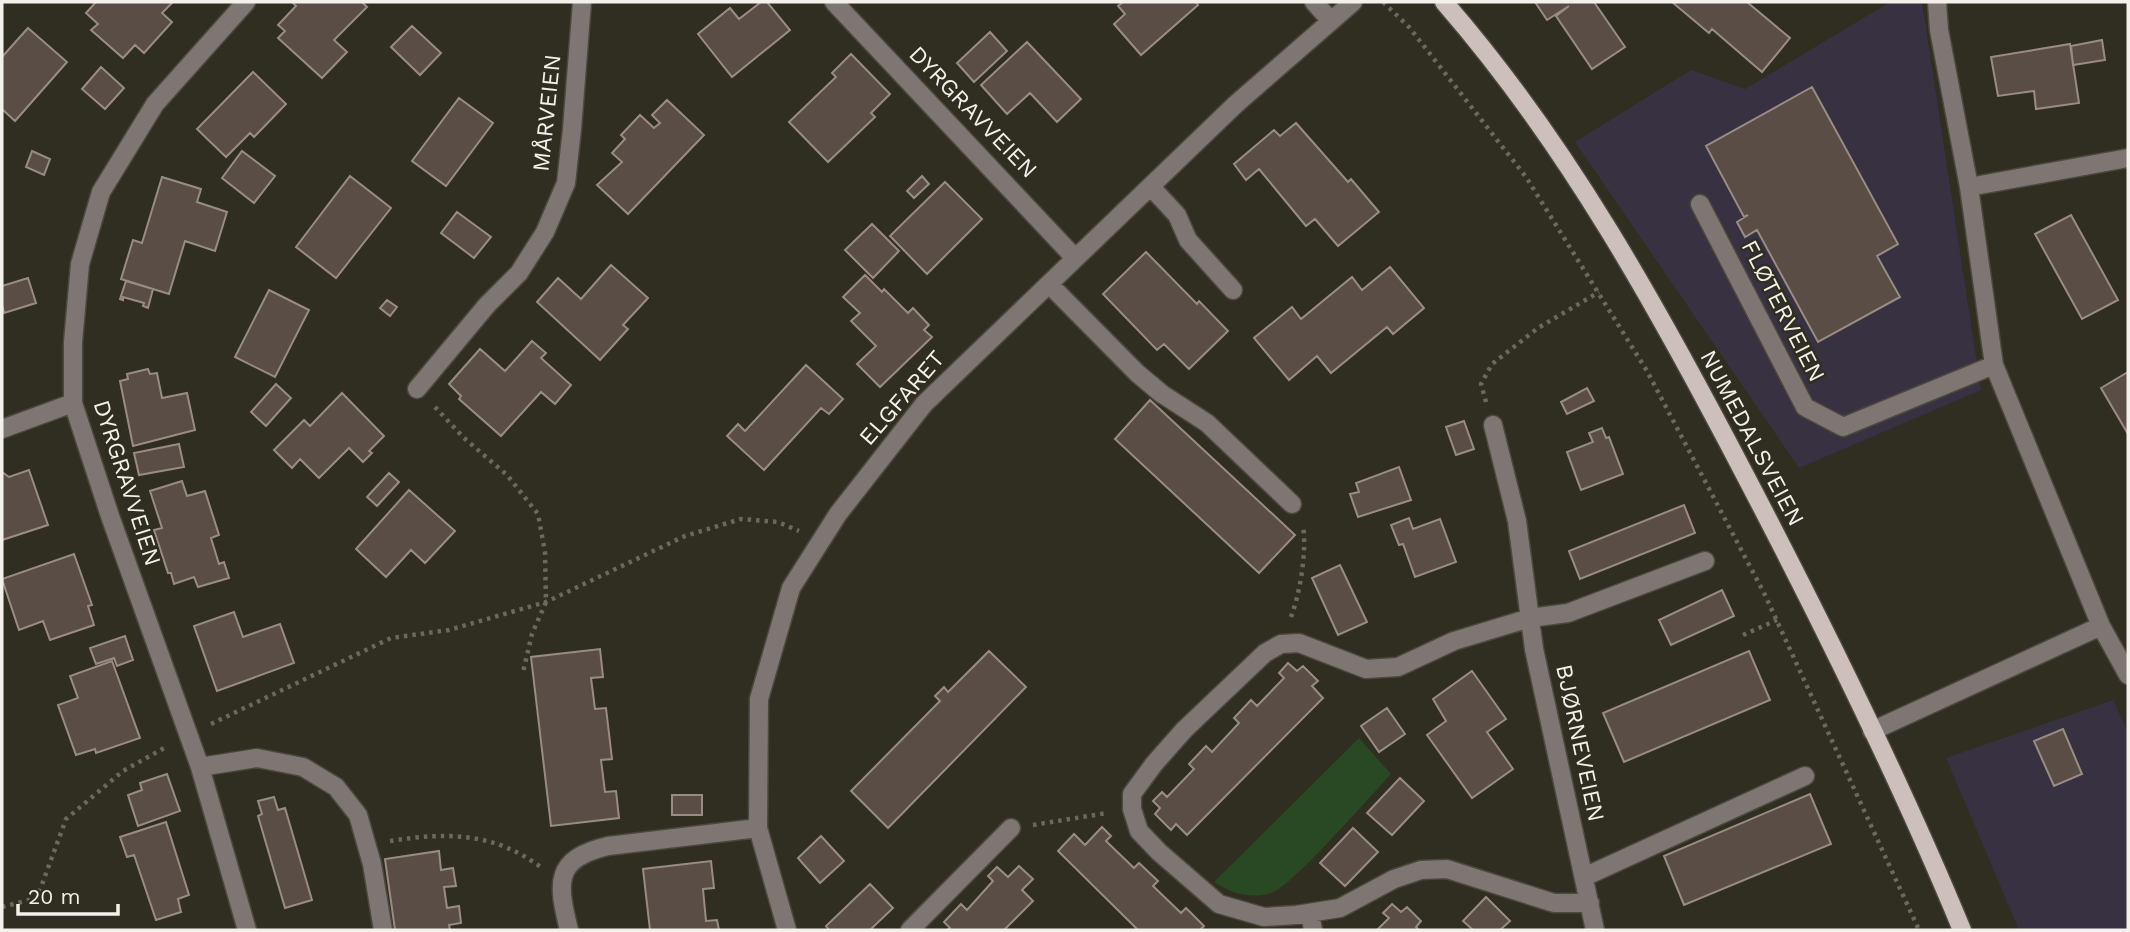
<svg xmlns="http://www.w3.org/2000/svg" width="2130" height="932" viewBox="0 0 2130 932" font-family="'Work Sans',sans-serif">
<rect width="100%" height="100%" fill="#302d21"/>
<path fill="#383141" d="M 1890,2 L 1922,2 L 1981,390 L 1799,468 L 1575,142 L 1691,70 L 1745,89 Z
M 2113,700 L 2128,732 L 2128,930 L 2019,930 L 1946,758 Z"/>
<path fill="#294924" d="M 1359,738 L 1391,774 C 1372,794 1291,888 1271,893 C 1251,899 1232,894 1214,882 Z"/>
<path fill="#594d45" stroke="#998c83" stroke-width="2" d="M 96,2 L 173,2 L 162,13 L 172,22 L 144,53 L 135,45 L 123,58 L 91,30 L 98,24 L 86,13 Z
M 292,2 L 362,2 L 367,7 L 334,40 L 347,52 L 322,78 L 278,38 L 285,31 L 278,25 L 296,6 Z
M 761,2 L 767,2 L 790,30 L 732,77 L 698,34 L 730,8 L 739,19 Z
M 1123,2 L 1196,2 L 1198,5 L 1141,55 L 1114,24 L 1125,14 L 1118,6 Z
M 1535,2 L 1594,2 L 1625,47 L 1592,69 L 1556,16 L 1569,6 L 1547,20 Z
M 1672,2 L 1747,2 L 1790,38 L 1762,72 L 1712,29 L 1709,33 Z
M 412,26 L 441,53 L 420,75 L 391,47 Z
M 28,28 L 67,62 L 15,121 L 2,109 L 2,57 Z
M 990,32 L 1007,51 L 974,82 L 957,63 Z
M 2102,40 L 2105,60 L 2073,65 L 2071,46 Z
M 1027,42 L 1081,99 L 1057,122 L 1030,93 L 1007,114 L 981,85 Z
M 2070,44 L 2079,103 L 2036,109 L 2034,91 L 1998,96 L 1991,57 Z
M 851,54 L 890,94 L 871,113 L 875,117 L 828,162 L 789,122 L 836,77 L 832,73 Z
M 101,67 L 124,88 L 105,109 L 82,89 Z
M 253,72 L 286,104 L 254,137 L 250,133 L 226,157 L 197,129 Z
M 1812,87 L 1898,244 L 1877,256 L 1900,297 L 1818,342 L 1757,230 L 1745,237 L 1737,222 L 1748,215 L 1744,217 L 1706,146 Z
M 459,98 L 493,123 L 446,186 L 412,161 Z
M 667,100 L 704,135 L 628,214 L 597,185 L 622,162 L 612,153 L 625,139 L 621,135 L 640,115 L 654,128 L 660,123 L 652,115 Z
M 1296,123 L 1348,182 L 1351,179 L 1379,212 L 1338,246 L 1315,219 L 1306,226 L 1259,169 L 1246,180 L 1234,164 L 1274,130 L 1280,136 Z
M 32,151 L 50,159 L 44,175 L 26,167 Z
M 242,151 L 275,176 L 254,203 L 222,178 Z
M 350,176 L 391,208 L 336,278 L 296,247 Z
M 922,176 L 929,184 L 914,198 L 907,191 Z
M 162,177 L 201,189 L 197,202 L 227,212 L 215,251 L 185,241 L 169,294 L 121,279 L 133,240 L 142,243 Z
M 945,182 L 982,219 L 927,274 L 890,236 Z
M 457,212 L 491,237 L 474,258 L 441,233 Z
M 2071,215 L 2118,300 L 2082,319 L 2035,234 Z
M 872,224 L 899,251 L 873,278 L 845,250 Z
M 1146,252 L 1197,304 L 1199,301 L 1228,331 L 1189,369 L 1164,344 L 1157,350 L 1103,294 Z
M 611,265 L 648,298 L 623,325 L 628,329 L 600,360 L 537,302 L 558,278 L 581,299 Z
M 1390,267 L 1424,308 L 1393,334 L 1387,327 L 1331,373 L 1317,356 L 1289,380 L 1254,338 L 1292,307 L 1301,319 L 1352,277 L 1362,290 Z
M 865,275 L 882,292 L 884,289 L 908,313 L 913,308 L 929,325 L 924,330 L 932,337 L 880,387 L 857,364 L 876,346 L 851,321 L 860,313 L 843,297 Z
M 28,278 L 36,303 L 4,313 L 2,304 L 2,286 Z
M 126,281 L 153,289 L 148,308 L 143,306 L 144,303 L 123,297 L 123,300 L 120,299 Z
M 269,290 L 309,310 L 275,377 L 235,357 Z
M 387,300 L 397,307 L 390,316 L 380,308 Z
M 532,341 L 546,353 L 541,358 L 571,385 L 555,404 L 541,392 L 501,436 L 459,399 L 461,396 L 449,384 L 480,349 L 505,371 Z
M 806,365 L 843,399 L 829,414 L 821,408 L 764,470 L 727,436 L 738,424 L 745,431 Z
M 148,369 L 150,374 L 157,373 L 162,398 L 187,393 L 195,430 L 133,446 L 120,381 L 128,379 L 127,374 Z
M 2128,372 L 2128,434 L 2101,388 Z
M 276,384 L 291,398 L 266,426 L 251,412 Z
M 1587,388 L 1594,401 L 1567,414 L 1561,402 Z
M 342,393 L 384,436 L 369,451 L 372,453 L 363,462 L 349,448 L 319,478 L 300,459 L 292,468 L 274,450 L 304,420 L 310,426 Z
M 1150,400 L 1295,535 L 1259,573 L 1115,439 Z
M 1464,421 L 1474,449 L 1456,455 L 1446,427 Z
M 1602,428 L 1606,438 L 1609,437 L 1623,474 L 1581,490 L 1567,452 L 1593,442 L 1589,433 Z
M 179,444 L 184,467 L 139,475 L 134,453 Z
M 1399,467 L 1411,500 L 1358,517 L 1350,494 L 1359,492 L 1356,483 Z
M 29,470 L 48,525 L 2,540 L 2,472 L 9,477 Z
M 389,473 L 399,482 L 377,506 L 367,497 Z
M 182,481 L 187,496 L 205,491 L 219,535 L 211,538 L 219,564 L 224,562 L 229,578 L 198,587 L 194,577 L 174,584 L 171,573 L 168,573 L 154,530 L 162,528 L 150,491 Z
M 409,490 L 455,531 L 425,563 L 411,550 L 386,577 L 356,549 Z
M 1684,505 L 1695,533 L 1580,579 L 1569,551 Z
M 1409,518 L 1413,529 L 1440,519 L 1456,562 L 1415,577 L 1403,544 L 1399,545 L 1391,525 Z
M 74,554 L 92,605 L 88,606 L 94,625 L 50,640 L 43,621 L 19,630 L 2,579 Z
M 1340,565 L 1367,622 L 1338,635 L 1312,578 Z
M 1722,590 L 1734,616 L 1671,645 L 1659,620 Z
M 234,612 L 243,637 L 280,624 L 294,663 L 217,691 L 194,626 Z
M 125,636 L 133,660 L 117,666 L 114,658 L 96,664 L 90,648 Z
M 600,649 L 603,677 L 591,678 L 595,709 L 606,708 L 612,759 L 601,760 L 605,792 L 616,791 L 619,818 L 551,826 L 531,657 Z
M 989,651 L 1026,687 L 888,828 L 851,791 L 940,701 L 935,696 L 944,687 L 948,692 Z
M 1749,651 L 1770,700 L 1624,762 L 1603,713 Z
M 112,661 L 140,738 L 96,753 L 95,749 L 76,755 L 58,705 L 78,698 L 70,676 Z
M 1288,663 L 1297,671 L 1303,666 L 1318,681 L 1312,686 L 1323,698 L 1187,835 L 1176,824 L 1171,830 L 1155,814 L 1160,808 L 1153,801 L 1162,792 L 1167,797 L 1194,769 L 1189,764 L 1206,746 L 1212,752 L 1239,723 L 1234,718 L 1251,700 L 1257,706 L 1284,678 L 1279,673 Z
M 1472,671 L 1506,719 L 1487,732 L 1513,769 L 1472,798 L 1427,735 L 1446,721 L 1433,699 Z
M 1387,708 L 1405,734 L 1379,752 L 1361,726 Z
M 2063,729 L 2082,774 L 2054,786 L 2034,741 Z
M 167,774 L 180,811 L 138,826 L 128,795 L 142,790 L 140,783 Z
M 1400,778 L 1424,801 L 1392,835 L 1367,813 Z
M 1810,794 L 1831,844 L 1684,905 L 1664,856 Z
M 672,795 L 702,795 L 702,815 L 672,815 Z
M 274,797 L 278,810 L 285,808 L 312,900 L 285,908 L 258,816 L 262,814 L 258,801 Z
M 166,822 L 189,895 L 178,899 L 181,912 L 156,920 L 134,855 L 127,857 L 120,837 Z
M 1102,827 L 1111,836 L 1106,841 L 1134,868 L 1139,863 L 1158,881 L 1153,886 L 1181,913 L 1186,908 L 1204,926 L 1200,930 L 1138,930 L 1058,851 L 1074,834 L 1085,845 Z
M 1353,828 L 1378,852 L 1345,886 L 1320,863 Z
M 821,836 L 844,861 L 820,883 L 798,858 Z
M 439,851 L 441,870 L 453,868 L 456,886 L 444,887 L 447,908 L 459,906 L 461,923 L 449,925 L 450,930 L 395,930 L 385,859 Z
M 711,861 L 714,888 L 703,889 L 706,921 L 717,920 L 719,930 L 650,930 L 643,869 Z
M 1019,866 L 1033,879 L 1022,890 L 1033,901 L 1004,930 L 947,930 L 950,928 L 944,922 L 961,904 L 967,910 L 993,881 L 988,876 L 997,867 L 1008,877 Z
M 870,884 L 893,908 L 870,930 L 829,930 L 826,926 Z
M 1486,897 L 1510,921 L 1500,930 L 1473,930 L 1463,921 Z
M 1392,904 L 1401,912 L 1407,907 L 1421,921 L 1416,927 L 1419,930 L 1377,930 L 1389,918 L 1383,913 Z"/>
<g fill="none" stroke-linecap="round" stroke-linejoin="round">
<g stroke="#4b483d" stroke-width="21">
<path id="minor" d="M 246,2 L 155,104 L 101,192 L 80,264 L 73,342 L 73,403 L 110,516 L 200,767 L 247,930
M 834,2 L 1075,258
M 1314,2 L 1331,21
M 1937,2 L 1939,30 L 1969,187 L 1994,365 L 2101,626 L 2128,675
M 1151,187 L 1177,215 L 1188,240 L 1233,290
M 1969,187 L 2128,158
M 1700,204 L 1805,407 L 1843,427 L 1994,365
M 1049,284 L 1137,373 L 1162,394 L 1207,423 L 1292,504
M 417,389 L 487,305 L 519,273 L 545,232 L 566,183 L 572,129 L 582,2
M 1493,425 L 1517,521 L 1534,649 L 1595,930
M 2,429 L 73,403
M 1872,731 L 2101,626
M 200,767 L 257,758 L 303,767 L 336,787 L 358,815 L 372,864 L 383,930
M 1584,877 L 1805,776
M 1590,903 L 1554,903 L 1447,869 L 1421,870 L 1394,879 L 1340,908 L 1296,915 L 1264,917 L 1219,904 L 1159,852 L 1139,831 L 1132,809 L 1132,794 L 1154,764 L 1184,730 L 1265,653 L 1281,644 L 1299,643 L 1366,669 L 1398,667 L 1454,641 L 1530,618 L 1568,613 L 1705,561
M 1310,913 L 1313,930
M 569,930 C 557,882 554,859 608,846 L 758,828
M 787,930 L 758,828 L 759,699 L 791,588 L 838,514 L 924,404 L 1236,104 L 1353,2
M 910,930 L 1011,828"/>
</g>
<g stroke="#4b483d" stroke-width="21">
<path id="major" d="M 1444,2 C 1567,143 1659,310 1745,475 C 1823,624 1898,775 1962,930"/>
</g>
<path stroke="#6b685e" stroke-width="4.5" stroke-dasharray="3.5 5" stroke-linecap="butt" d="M 1383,2 L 1409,27 L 1526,177 L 1647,371 L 1765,595 L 1919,930
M 1486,402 L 1481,384 L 1492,364 L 1538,328 L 1599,292
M 435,407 L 464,438 L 507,475 L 538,514 L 545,552 L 546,602 L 532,634 L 523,672
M 1291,617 C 1300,593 1307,552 1303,526
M 1743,635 L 1777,620
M 211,724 L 391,638 L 449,630 L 546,602 L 685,536 L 741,519 L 778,522 L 799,531
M 1033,825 L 1107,813
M 390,841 C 447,832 494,832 542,868
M 2,907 L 37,898 L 66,819 L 123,771 L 166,747"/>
<use href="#minor" stroke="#7d7673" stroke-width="18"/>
<use href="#major" stroke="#cdbfba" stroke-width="18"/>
</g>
<g text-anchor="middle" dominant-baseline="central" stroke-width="5" stroke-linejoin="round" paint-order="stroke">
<g font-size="23" fill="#f4f1ea" stroke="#302d21">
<text transform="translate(973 112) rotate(46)">DYRGRAVVEIEN</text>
<text transform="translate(547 113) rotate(-84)">MÅRVEIEN</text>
<text transform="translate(1783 311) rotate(63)">FLØTERVEIEN</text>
<text transform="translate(902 398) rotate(-49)">ELGFARET</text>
<text transform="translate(1752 438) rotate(62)">NUMEDALSVEIEN</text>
<text transform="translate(127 483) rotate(72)">DYRGRAVVEIEN</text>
<text transform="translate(1580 743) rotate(78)">BJØRNEVEIEN</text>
</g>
</g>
<rect width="2130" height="932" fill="none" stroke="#f4f1ea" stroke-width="7"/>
<path d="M18 904v10h100v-10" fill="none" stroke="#f4f1ea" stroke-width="3.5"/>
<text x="28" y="904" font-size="21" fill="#f4f1ea" stroke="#302d21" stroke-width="5" paint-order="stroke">20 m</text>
</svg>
